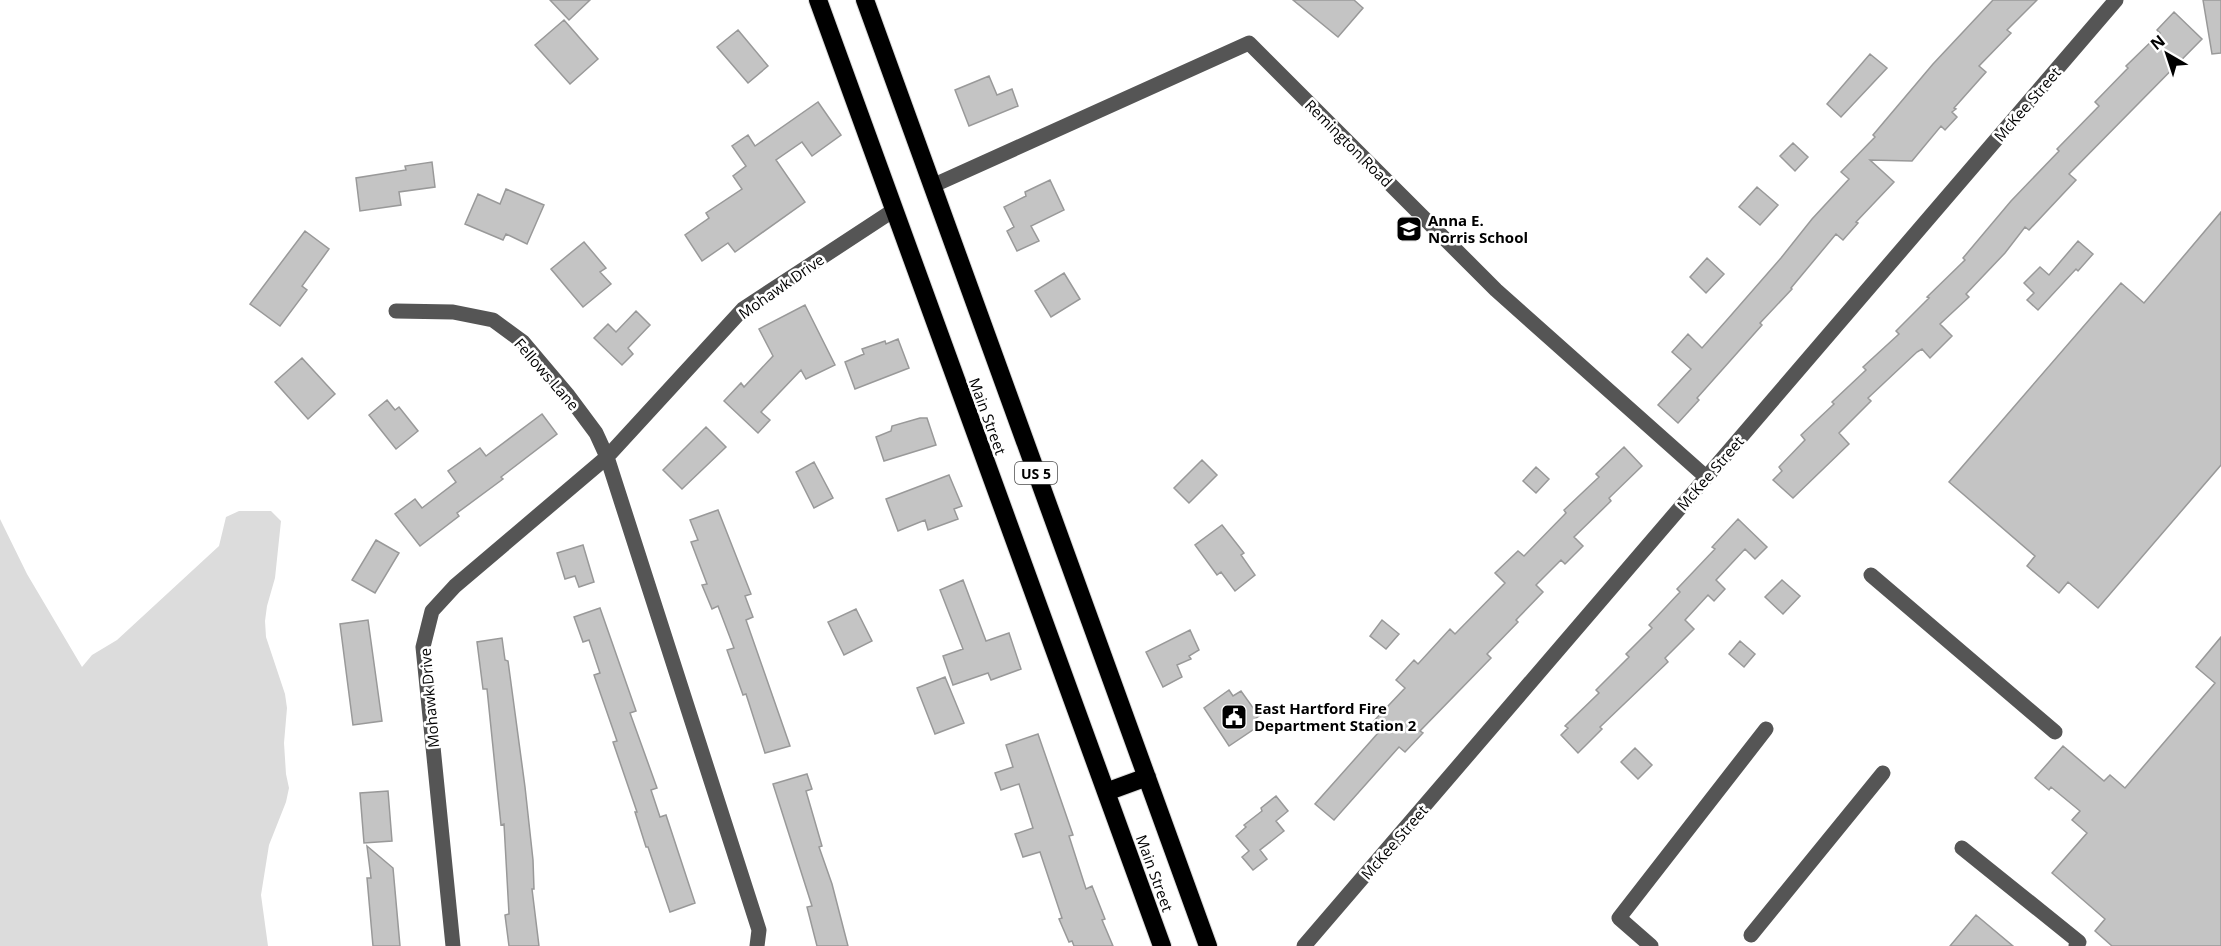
<svg xmlns="http://www.w3.org/2000/svg" width="2221" height="946" viewBox="0 0 2221 946" font-family="'Open Sans',sans-serif">
<rect width="100%" height="100%" fill="#fff"/>
<path fill="#dcdcdc" d="M 239,511 L 271,511 L 281,521 L 275,578 L 267,606 L 265,621 L 266,637 L 285,694 L 287,708 L 284,743 L 286,774 L 289,788 L 286,802 L 269,845 L 261,895 L 268,946 L 0,946 L 0,519 L 27,574 L 82,667 L 92,655 L 117,640 L 219,546 L 226,517 Z"/>
<path fill="#c4c4c4" stroke="#999" stroke-width="1.5" d="M 550,0 L 590,0 L 569,20 Z
M 1293,0 L 1354,0 L 1363,8 L 1338,37 Z
M 1993,0 L 2037,0 L 2007,30 L 2011,33 L 1979,66 L 1986,72 L 1954,108 L 1956,109 L 1952,112 L 1957,117 L 1945,130 L 1941,126 L 1912,161 L 1870,160 L 1894,182 L 1856,222 L 1858,223 L 1843,240 L 1836,234 L 1791,288 L 1792,289 L 1760,323 L 1762,325 L 1697,398 L 1699,400 L 1678,423 L 1658,405 L 1691,369 L 1672,352 L 1688,334 L 1702,348 L 1726,321 L 1781,258 L 1812,219 L 1849,179 L 1841,172 L 1875,137 L 1873,135 L 1933,64 Z
M 2203,0 L 2221,0 L 2221,53 L 2212,54 Z
M 2174,12 L 2202,39 L 2069,174 L 2076,180 L 2029,230 L 2025,227 L 2005,253 L 1966,294 L 1969,297 L 1940,324 L 1952,336 L 1930,358 L 1922,349 L 1917,352 L 1868,398 L 1871,401 L 1839,433 L 1849,444 L 1793,498 L 1773,480 L 1782,471 L 1779,467 L 1805,440 L 1801,435 L 1834,404 L 1832,402 L 1866,370 L 1863,367 L 1899,334 L 1896,331 L 1929,298 L 1927,297 L 1965,260 L 1963,258 L 2011,201 L 2059,151 L 2057,149 L 2099,106 L 2095,102 L 2128,68 L 2126,66 L 2160,33 L 2157,30 Z
M 564,20 L 598,59 L 570,84 L 535,45 Z
M 738,30 L 768,66 L 748,83 L 717,47 Z
M 1870,54 L 1887,68 L 1841,117 L 1827,104 Z
M 989,76 L 997,95 L 1012,89 L 1018,106 L 969,126 L 955,90 Z
M 818,102 L 841,135 L 812,156 L 802,142 L 776,160 L 805,202 L 735,252 L 728,243 L 702,261 L 685,235 L 709,218 L 706,213 L 742,189 L 733,176 L 746,166 L 732,146 L 748,135 L 755,146 Z
M 1793,143 L 1808,157 L 1795,171 L 1780,156 Z
M 432,162 L 435,187 L 399,192 L 401,205 L 360,211 L 356,178 L 406,170 L 405,166 Z
M 1050,180 L 1064,210 L 1031,226 L 1039,241 L 1017,251 L 1007,231 L 1014,227 L 1004,207 L 1026,196 L 1025,192 Z
M 1757,187 L 1778,205 L 1760,225 L 1739,207 Z
M 506,189 L 544,205 L 527,244 L 506,234 L 503,240 L 465,224 L 478,194 L 500,204 Z
M 2221,212 L 2221,465 L 2098,608 L 2068,582 L 2059,593 L 2027,566 L 2035,556 L 1949,482 L 2121,283 L 2144,303 Z
M 305,231 L 329,249 L 302,286 L 307,290 L 280,326 L 250,304 Z
M 2078,241 L 2093,254 L 2078,271 L 2076,269 L 2038,310 L 2027,300 L 2034,293 L 2024,283 L 2040,267 L 2049,275 Z
M 584,242 L 606,268 L 600,272 L 611,284 L 583,307 L 551,269 Z
M 1707,258 L 1724,274 L 1706,293 L 1690,277 Z
M 1064,273 L 1080,299 L 1051,317 L 1035,291 Z
M 805,305 L 835,365 L 806,379 L 801,370 L 761,412 L 770,420 L 758,433 L 724,401 L 741,383 L 744,387 L 773,356 L 759,329 Z
M 636,311 L 650,325 L 628,348 L 633,354 L 622,365 L 594,338 L 608,324 L 616,332 Z
M 898,339 L 909,368 L 855,389 L 845,362 L 864,354 L 862,349 L 885,341 L 886,344 Z
M 302,358 L 335,394 L 308,419 L 275,382 Z
M 387,400 L 395,410 L 399,407 L 418,431 L 396,449 L 369,415 Z
M 542,414 L 557,434 L 501,477 L 503,479 L 457,513 L 459,516 L 420,546 L 395,514 L 415,499 L 422,508 L 456,482 L 448,471 L 480,448 L 486,456 Z
M 920,418 L 927,418 L 936,445 L 884,461 L 876,437 L 891,431 L 892,426 Z
M 706,427 L 726,447 L 682,489 L 663,470 Z
M 1624,447 L 1642,466 L 1609,498 L 1611,501 L 1574,537 L 1583,546 L 1565,564 L 1561,560 L 1536,585 L 1543,592 L 1516,620 L 1518,622 L 1487,654 L 1491,658 L 1420,731 L 1423,733 L 1405,752 L 1399,747 L 1334,820 L 1315,804 L 1378,733 L 1370,725 L 1405,688 L 1396,680 L 1414,660 L 1418,664 L 1450,629 L 1455,634 L 1505,583 L 1495,573 L 1518,551 L 1524,556 L 1566,513 L 1564,510 L 1599,477 L 1596,474 Z
M 1202,460 L 1217,475 L 1189,503 L 1174,488 Z
M 814,462 L 833,498 L 814,508 L 796,472 Z
M 1536,467 L 1549,479 L 1536,493 L 1523,481 Z
M 949,475 L 962,506 L 954,509 L 958,519 L 928,530 L 925,520 L 898,531 L 886,499 Z
M 718,510 L 751,594 L 745,596 L 753,617 L 746,620 L 790,746 L 765,753 L 746,694 L 743,695 L 727,650 L 734,648 L 718,606 L 712,609 L 702,585 L 707,584 L 691,542 L 698,540 L 690,520 Z
M 1738,519 L 1767,547 L 1755,559 L 1745,549 L 1716,580 L 1725,589 L 1714,601 L 1708,595 L 1685,620 L 1694,629 L 1665,658 L 1668,662 L 1600,727 L 1602,729 L 1578,753 L 1561,735 L 1568,728 L 1565,726 L 1599,693 L 1596,690 L 1629,657 L 1626,654 L 1652,628 L 1649,625 L 1680,592 L 1677,589 L 1715,549 L 1712,547 Z
M 1222,525 L 1244,553 L 1241,555 L 1255,575 L 1235,591 L 1221,572 L 1217,575 L 1195,545 Z
M 376,540 L 399,553 L 375,593 L 352,580 Z
M 583,545 L 594,582 L 579,587 L 575,576 L 565,579 L 557,553 Z
M 963,580 L 986,641 L 1009,633 L 1021,669 L 991,680 L 988,673 L 953,685 L 943,656 L 963,649 L 940,590 Z
M 1782,580 L 1800,596 L 1783,614 L 1765,597 Z
M 600,608 L 636,711 L 630,713 L 657,788 L 651,790 L 660,817 L 666,815 L 695,903 L 670,912 L 648,847 L 646,847 L 635,812 L 637,812 L 613,742 L 617,741 L 594,675 L 600,673 L 589,640 L 583,642 L 574,617 Z
M 856,609 L 872,641 L 844,655 L 828,622 Z
M 368,620 L 382,721 L 353,725 L 340,624 Z
M 1382,620 L 1399,634 L 1386,649 L 1370,636 Z
M 1190,630 L 1199,650 L 1189,656 L 1191,659 L 1177,665 L 1182,677 L 1163,687 L 1146,652 Z
M 2221,637 L 2221,946 L 2112,946 L 2095,931 L 2105,919 L 2052,873 L 2087,833 L 2072,820 L 2080,811 L 2051,787 L 2049,790 L 2035,778 L 2063,746 L 2104,781 L 2110,775 L 2125,788 L 2215,683 L 2196,667 Z
M 502,638 L 505,660 L 508,661 L 525,787 L 533,860 L 534,889 L 532,889 L 539,946 L 509,946 L 505,915 L 509,914 L 504,824 L 501,825 L 487,689 L 483,689 L 477,642 Z
M 1740,641 L 1755,654 L 1744,667 L 1729,654 Z
M 945,677 L 964,723 L 935,734 L 917,688 Z
M 1229,690 L 1233,696 L 1241,691 L 1259,716 L 1255,719 L 1260,725 L 1229,746 L 1204,708 Z
M 1038,734 L 1073,835 L 1069,836 L 1086,889 L 1092,886 L 1105,919 L 1102,920 L 1113,946 L 1074,946 L 1072,941 L 1069,942 L 1059,919 L 1062,918 L 1040,852 L 1023,857 L 1015,834 L 1033,828 L 1019,784 L 1001,790 L 995,773 L 1013,767 L 1006,745 Z
M 1635,748 L 1652,765 L 1638,779 L 1621,762 Z
M 807,774 L 812,789 L 806,791 L 822,846 L 819,847 L 832,884 L 848,946 L 817,946 L 807,907 L 812,906 L 773,784 Z
M 388,791 L 392,841 L 364,843 L 360,793 Z
M 1276,796 L 1288,811 L 1276,821 L 1284,831 L 1260,850 L 1267,859 L 1253,870 L 1242,857 L 1249,851 L 1236,836 L 1246,827 L 1244,825 L 1262,811 L 1261,808 Z
M 367,846 L 393,868 L 400,946 L 373,946 L 367,878 L 371,878 Z
M 1976,915 L 2013,946 L 1950,946 Z"/>
<g fill="none" stroke-linecap="round" stroke-linejoin="round">
<g stroke="#dbdbdb" stroke-width="20">
<path id="highway" d="M 818,0 L 1162,946
M 865,0 L 1208,946
M 1106,792 L 1147,777"/>
</g>
<path stroke="#555" stroke-width="15" d="M 932,186 L 1249,43 L 1496,290 L 1706,477
M 396,311 L 453,312 L 493,320 L 523,342 L 567,394 L 596,433 L 607,457 L 759,930 L 757,946
M 1871,575 L 2055,732
M 1962,848 L 2079,942 L 2076,946
M 1751,935 L 1883,773
M 453,946 L 423,647 L 432,611 L 455,586 L 607,457 L 743,309 L 894,210
M 1304,946 L 2116,0
M 1651,946 L 1619,918 L 1766,729"/>
<use href="#highway" stroke="#000" stroke-width="18"/>
</g>
<defs>
<g id="school-square" transform="scale(1.35)"><rect x="-9" y="-9" width="18" height="18" rx="4" fill="#000" stroke="#fff"/><path d="M0-5L7-2L0 1L-7-2ZM-4 1L0 2.5L4 1V4Q0 6-4 4Z" fill="#fff"/></g>
<g id="civic-square" transform="scale(1.35)"><rect x="-9" y="-9" width="18" height="18" rx="4" fill="#000" stroke="#fff"/><path d="M-.6-6.5H3V-4.5H.6V-3L4-1V1h2V6H-6V1h2V-1L-.6-3ZM-1.2 2.5V6h2.4V2.5Z" fill="#fff"/></g>
</defs>
<g fill-rule="evenodd">
<use href="#school-square" x="1409" y="229"/>
<use href="#civic-square" x="1234" y="717"/>
</g>
<g text-anchor="middle" dominant-baseline="central" stroke-width="5" stroke-linejoin="round" paint-order="stroke">
<rect fill="#fff" stroke="#4c4c4c" stroke-width="1.5" x="1015" y="462" width="42" height="22" rx="4.5"/>
<g font-size="14" font-weight="bold" fill="#000">
<text x="1036" y="473">US 5</text>
</g>
<g font-size="15" fill="#000" stroke="#fff">
<text transform="translate(2027 104) rotate(-49)">McKee Street</text>
<text transform="translate(1349 143) rotate(45)">Remington Road</text>
<text transform="translate(781 286) rotate(-35)">Mohawk Drive</text>
<text transform="translate(547 374) rotate(49)">Fellows Lane</text>
<text transform="translate(988 416) rotate(70)">Main Street</text>
<text transform="translate(1710 473) rotate(-49)">McKee Street</text>
<text transform="translate(429 698) rotate(-95)">Mohawk Drive</text>
<text transform="translate(1394 842) rotate(-49)">McKee Street</text>
<text transform="translate(1155 873) rotate(70)">Main Street</text>
</g>
<g font-size="15" font-weight="bold" fill="#000" stroke="#fff" text-anchor="start">
<text x="1428" y="220">Anna E.<tspan x="1428" dy="17">Norris School</tspan></text>
<text x="1254" y="708">East Hartford Fire<tspan x="1254" dy="17">Department Station 2</tspan></text>
</g>
</g>
<g transform="translate(2167 54) rotate(321)" stroke="#ffffff" stroke-width="4.5" paint-order="stroke">
<path d="M0-4.5L10 22L0 15L-10 22Z" fill="#000000"/>
<text y="-9" font-size="16" font-weight="bold" text-anchor="middle" fill="#000000">N</text>
</g>
</svg>
